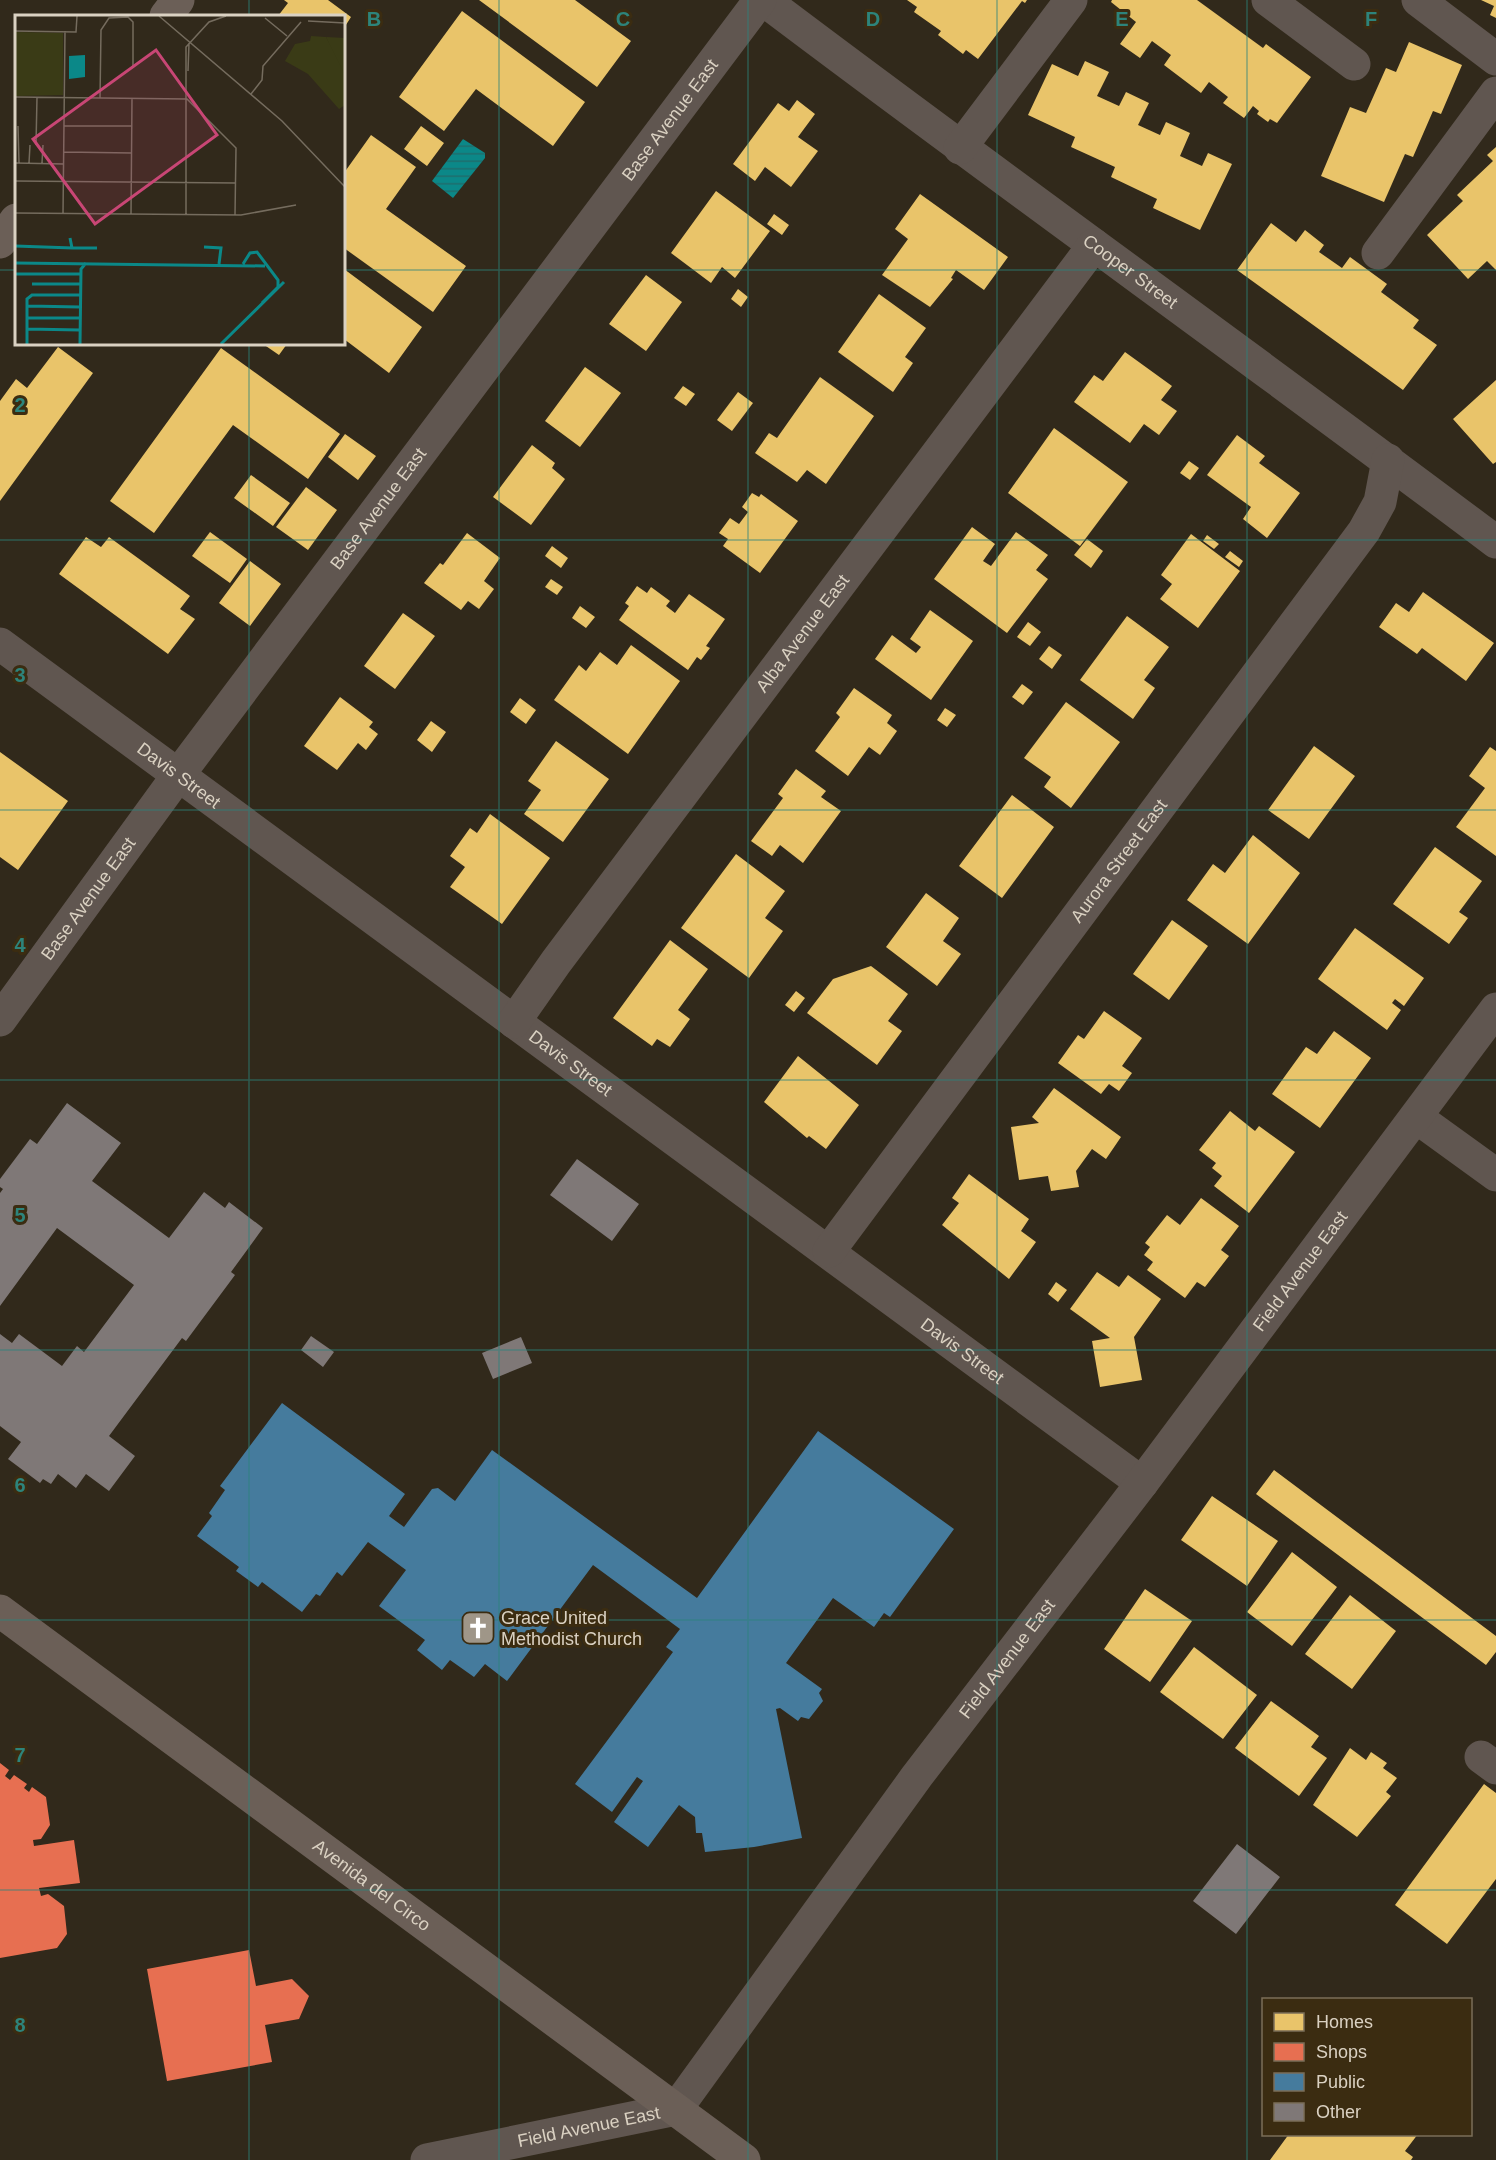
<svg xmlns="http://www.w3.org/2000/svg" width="1496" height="2160" viewBox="0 0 1496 2160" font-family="Helvetica,sans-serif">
<defs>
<pattern id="water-rules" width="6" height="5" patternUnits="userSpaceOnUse" patternTransform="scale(1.5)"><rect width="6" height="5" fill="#0b8888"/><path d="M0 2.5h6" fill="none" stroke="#1e6e6d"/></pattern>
</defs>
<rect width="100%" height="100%" fill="#31291b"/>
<path fill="url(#water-rules)" d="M 463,139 L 485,153 L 485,158 L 453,198 L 432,181 Z"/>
<path fill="#e9c46a" d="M 284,0 L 328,0 L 351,17 L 344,28 L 344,16 L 278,16 L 288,3 Z
M 479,0 L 575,0 L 631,41 L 597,87 Z
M 907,0 L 1027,0 L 1025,3 L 1022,1 L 978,59 L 966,50 L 963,54 L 938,35 L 941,31 L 914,12 L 917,7 Z
M 1112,0 L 1197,0 L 1263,48 L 1266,44 L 1311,77 L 1277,123 L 1270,119 L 1268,122 L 1257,114 L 1259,111 L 1253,106 L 1244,118 L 1223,103 L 1228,97 L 1209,82 L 1201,93 L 1164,65 L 1171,55 L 1152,41 L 1140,58 L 1120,44 L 1136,22 L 1111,2 Z
M 1481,0 L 1496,0 L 1496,18 L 1490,15 L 1494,6 Z
M 462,11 L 585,102 L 553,146 L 476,89 L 444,131 L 399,97 Z
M 1409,42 L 1462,65 L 1441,114 L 1433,111 L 1413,157 L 1405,154 L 1384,202 L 1321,176 L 1350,107 L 1366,113 L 1386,68 L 1396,72 Z
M 1085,61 L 1109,72 L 1097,96 L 1119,106 L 1126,92 L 1149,103 L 1138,125 L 1160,135 L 1166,122 L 1190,133 L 1180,156 L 1202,166 L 1208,153 L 1232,164 L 1200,230 L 1153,208 L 1157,199 L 1111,177 L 1115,167 L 1071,147 L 1075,137 L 1028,115 L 1052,64 L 1078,76 Z
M 797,100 L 815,114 L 798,137 L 818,151 L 791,187 L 765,167 L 755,181 L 733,164 L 778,103 L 789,111 Z
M 421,126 L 444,143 L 427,166 L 404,149 Z
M 371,135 L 416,167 L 386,209 L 466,266 L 433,312 L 344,248 L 344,173 Z
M 1496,147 L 1496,270 L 1487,261 L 1468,279 L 1427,235 L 1463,201 L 1457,195 L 1493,161 L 1487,155 Z
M 716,191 L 770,231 L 735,278 L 722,267 L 711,283 L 671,253 Z
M 920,194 L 1008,257 L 984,290 L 956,270 L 951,278 L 953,279 L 930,307 L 882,275 L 908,239 L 895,229 Z
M 774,214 L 789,225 L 782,235 L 767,224 Z
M 1271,223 L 1296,242 L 1305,230 L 1324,245 L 1319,252 L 1342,268 L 1350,257 L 1387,284 L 1381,292 L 1419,320 L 1413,328 L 1437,345 L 1403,390 L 1237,270 Z
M 344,269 L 422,327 L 389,373 L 344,339 Z
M 646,275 L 682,302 L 646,351 L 609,324 Z
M 738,289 L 748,297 L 741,307 L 731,299 Z
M 879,294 L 926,328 L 905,357 L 913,363 L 893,392 L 838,352 Z
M 263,344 L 287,344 L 279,355 Z
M 58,347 L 93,373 L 0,501 L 0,401 L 16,379 L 27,388 Z
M 221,348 L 340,434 L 308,479 L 233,425 L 154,533 L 110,501 Z
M 1125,352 L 1172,386 L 1161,400 L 1177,411 L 1159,435 L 1144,424 L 1130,443 L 1074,402 L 1094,375 L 1103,381 Z
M 585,367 L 621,393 L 580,447 L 545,421 Z
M 820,377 L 874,416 L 826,484 L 807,470 L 797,482 L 755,453 L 769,433 L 777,438 Z
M 1496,380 L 1496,462 L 1493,464 L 1453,419 Z
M 683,386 L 695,394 L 686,406 L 674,398 Z
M 738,392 L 753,403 L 732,431 L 717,420 Z
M 1054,428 L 1128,482 L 1080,546 L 1008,493 Z
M 345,434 L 376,456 L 358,480 L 328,457 Z
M 1237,435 L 1265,456 L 1259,463 L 1300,493 L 1267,538 L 1243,519 L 1251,507 L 1207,475 Z
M 532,445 L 555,463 L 552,468 L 565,479 L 531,525 L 493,497 Z
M 1189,461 L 1199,468 L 1190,480 L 1180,473 Z
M 251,475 L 290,503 L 273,526 L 234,498 Z
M 306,487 L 337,510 L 308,550 L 276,527 Z
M 752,493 L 759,497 L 761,494 L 798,521 L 760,573 L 723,546 L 728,539 L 719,533 L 730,518 L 739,524 L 748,512 L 742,507 Z
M 972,527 L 995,544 L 983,561 L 991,566 L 1016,532 L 1048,555 L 1036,570 L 1048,579 L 1007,633 L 934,579 Z
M 210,532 L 247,559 L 230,583 L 192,556 Z
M 467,533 L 500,558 L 484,581 L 494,589 L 479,609 L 468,601 L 461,610 L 424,583 L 440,563 L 443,565 Z
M 1191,534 L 1240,571 L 1198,628 L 1160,599 L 1172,584 L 1161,575 Z
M 1207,535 L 1219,544 L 1214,549 L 1203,541 Z
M 86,537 L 101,547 L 109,537 L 190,596 L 180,609 L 195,619 L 168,654 L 59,574 Z
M 1087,539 L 1103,551 L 1091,568 L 1074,555 Z
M 552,546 L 568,558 L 561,568 L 545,556 Z
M 1230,551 L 1243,561 L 1239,567 L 1225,557 Z
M 250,561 L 281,584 L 250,626 L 219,603 Z
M 551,579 L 563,587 L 557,595 L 545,587 Z
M 637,586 L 647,593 L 651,587 L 670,601 L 666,606 L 675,613 L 689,594 L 725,619 L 706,646 L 710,648 L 701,660 L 697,657 L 688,670 L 619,620 L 629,606 L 625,603 Z
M 1423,592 L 1494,643 L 1466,681 L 1422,648 L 1417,654 L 1379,627 L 1396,603 L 1409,612 Z
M 580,606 L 595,617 L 586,628 L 572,618 Z
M 930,610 L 973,641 L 931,700 L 875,659 L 892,635 L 916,653 L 921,647 L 910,639 Z
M 403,613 L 435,636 L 395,689 L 364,666 Z
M 1127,616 L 1169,647 L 1144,680 L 1155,688 L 1133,719 L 1080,680 Z
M 1028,622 L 1041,632 L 1030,646 L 1017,637 Z
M 631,645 L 680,681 L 628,754 L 554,700 L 579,665 L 586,671 L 600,652 L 617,665 Z
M 1049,646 L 1062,655 L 1052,669 L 1039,659 Z
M 1022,684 L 1033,692 L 1023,705 L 1012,697 Z
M 854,688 L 892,715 L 887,723 L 897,731 L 880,755 L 869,747 L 848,776 L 815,751 L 840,717 L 836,713 Z
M 340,697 L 373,722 L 369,727 L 378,734 L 366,750 L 358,743 L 337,770 L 304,746 Z
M 520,698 L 536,710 L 526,724 L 510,712 Z
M 1066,702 L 1120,742 L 1071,808 L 1044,787 L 1051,777 L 1024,758 Z
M 945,708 L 956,715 L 947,727 L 937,720 Z
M 431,721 L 446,732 L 432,752 L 417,740 Z
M 556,741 L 609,779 L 563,842 L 524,814 L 541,790 L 528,781 Z
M 1314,746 L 1355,776 L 1309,839 L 1268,810 Z
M 1490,747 L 1496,751 L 1496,856 L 1456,827 L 1485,788 L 1469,776 Z
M 0,752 L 68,801 L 18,870 L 0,857 Z
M 796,769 L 826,791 L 821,797 L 841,811 L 803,863 L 780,845 L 772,856 L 751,841 L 783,798 L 778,794 Z
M 1012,795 L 1054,827 L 1002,898 L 959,866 Z
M 490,814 L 550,858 L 502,924 L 450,887 L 465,867 L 450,856 L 470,828 L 477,833 Z
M 1253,835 L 1300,873 L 1248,944 L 1187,900 L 1213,864 L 1225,873 Z
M 1435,847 L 1482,881 L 1459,912 L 1468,918 L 1449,944 L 1393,904 Z
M 736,854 L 785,891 L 765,918 L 783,931 L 749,978 L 681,928 Z
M 926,893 L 959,918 L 943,941 L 961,954 L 937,986 L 886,947 Z
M 1172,920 L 1208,946 L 1169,1000 L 1133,974 Z
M 1355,928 L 1424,978 L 1404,1006 L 1395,999 L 1392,1003 L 1401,1010 L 1387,1030 L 1318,979 Z
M 670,940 L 708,969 L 678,1010 L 690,1019 L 670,1047 L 657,1039 L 652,1046 L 613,1018 Z
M 871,966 L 908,994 L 888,1021 L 902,1031 L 877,1065 L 807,1013 L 833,979 Z
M 796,991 L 805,998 L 794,1012 L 785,1005 Z
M 1104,1011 L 1142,1038 L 1122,1066 L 1132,1073 L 1119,1091 L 1109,1084 L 1101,1094 L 1058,1063 L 1078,1035 L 1084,1039 Z
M 1334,1031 L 1371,1058 L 1320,1128 L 1272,1094 L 1306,1047 L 1317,1054 Z
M 798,1056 L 859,1105 L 826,1149 L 809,1136 L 807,1138 L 764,1102 Z
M 1054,1088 L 1121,1137 L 1106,1159 L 1092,1149 L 1076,1171 L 1079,1187 L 1051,1191 L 1048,1176 L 1019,1180 L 1011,1127 L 1039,1123 L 1032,1117 Z
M 1230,1111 L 1255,1131 L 1259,1126 L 1295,1152 L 1249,1213 L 1214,1186 L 1222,1176 L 1212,1168 L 1216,1163 L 1199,1150 Z
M 969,1174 L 1029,1219 L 1021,1231 L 1036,1242 L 1009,1279 L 942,1225 L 959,1203 L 952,1198 Z
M 1201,1198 L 1239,1226 L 1221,1250 L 1229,1256 L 1205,1287 L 1197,1282 L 1185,1298 L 1147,1270 L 1153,1262 L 1144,1255 L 1150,1247 L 1145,1243 L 1167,1215 L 1180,1225 Z
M 1097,1272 L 1119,1287 L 1128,1275 L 1161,1299 L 1134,1337 L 1142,1380 L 1100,1387 L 1092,1341 L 1110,1338 L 1070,1309 Z
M 1056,1282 L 1067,1290 L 1058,1302 L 1048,1294 Z
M 1274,1470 L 1496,1636 L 1496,1652 L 1486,1665 L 1256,1494 Z
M 1212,1496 L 1278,1541 L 1247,1586 L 1181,1540 Z
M 1292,1552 L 1337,1587 L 1292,1646 L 1247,1612 Z
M 1145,1589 L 1192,1621 L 1150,1682 L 1104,1649 Z
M 1350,1595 L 1396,1631 L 1352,1689 L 1305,1654 Z
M 1194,1647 L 1257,1695 L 1223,1739 L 1160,1692 Z
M 1271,1701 L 1319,1736 L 1311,1747 L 1327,1758 L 1299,1796 L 1235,1748 Z
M 1350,1748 L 1366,1760 L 1371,1752 L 1387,1763 L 1383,1768 L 1397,1778 L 1386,1792 L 1391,1796 L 1357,1837 L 1313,1805 Z
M 1484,1784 L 1496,1793 L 1496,1879 L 1447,1944 L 1395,1905 Z
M 1289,2134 L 1418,2134 L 1405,2151 L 1413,2157 L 1411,2160 L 1270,2160 Z"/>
<path fill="#e76f51" d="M 0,1763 L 9,1770 L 5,1776 L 10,1780 L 14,1775 L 27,1784 L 24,1788 L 29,1792 L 32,1787 L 46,1797 L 50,1825 L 41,1839 L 33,1840 L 34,1846 L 74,1840 L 80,1883 L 39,1888 L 41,1896 L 48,1894 L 64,1906 L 67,1934 L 57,1948 L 0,1958 Z
M 249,1950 L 256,1986 L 292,1979 L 309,1996 L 299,2019 L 265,2025 L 272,2062 L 167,2081 L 147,1969 Z"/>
<path fill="#457b9d" d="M 282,1403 L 405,1494 L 389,1516 L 404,1527 L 432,1489 L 438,1488 L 455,1501 L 492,1450 L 697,1598 L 818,1431 L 954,1529 L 890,1617 L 884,1613 L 874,1627 L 833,1598 L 786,1663 L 822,1689 L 819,1693 L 823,1701 L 809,1719 L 801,1717 L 798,1721 L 780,1708 L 776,1709 L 802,1838 L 754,1847 L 705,1852 L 702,1833 L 696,1833 L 695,1817 L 679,1805 L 648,1847 L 614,1822 L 643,1781 L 637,1777 L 612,1812 L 575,1784 L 673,1652 L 666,1647 L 680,1629 L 593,1565 L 507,1681 L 485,1664 L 474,1677 L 450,1660 L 442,1670 L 417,1650 L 425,1640 L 379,1606 L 406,1570 L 368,1542 L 342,1576 L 337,1572 L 320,1596 L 316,1594 L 302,1612 L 262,1582 L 258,1587 L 236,1571 L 239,1567 L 197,1536 L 212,1516 L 209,1513 L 225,1490 L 220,1486 Z"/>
<path fill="#7f7877" d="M 67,1103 L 121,1143 L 92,1181 L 169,1238 L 204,1192 L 225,1208 L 229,1202 L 263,1228 L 231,1272 L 235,1275 L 186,1341 L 182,1338 L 109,1436 L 135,1456 L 109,1491 L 86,1474 L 76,1488 L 58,1474 L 51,1484 L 43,1479 L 40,1483 L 8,1459 L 21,1442 L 0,1426 L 0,1334 L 12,1343 L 19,1334 L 62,1366 L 77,1346 L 84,1352 L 134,1285 L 57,1228 L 0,1306 L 0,1193 L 3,1189 L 0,1187 L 0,1179 L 30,1139 L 37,1144 Z
M 577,1159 L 639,1204 L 612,1241 L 550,1195 Z
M 311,1336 L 334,1352 L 323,1367 L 301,1350 Z
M 521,1337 L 532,1363 L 493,1379 L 482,1353 Z
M 1237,1844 L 1280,1877 L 1236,1934 L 1193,1901 Z"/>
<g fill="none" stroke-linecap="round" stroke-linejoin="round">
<g stroke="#605650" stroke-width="33">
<path id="s1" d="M 764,0 C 1006,183 1253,359 1496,542"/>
<path d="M 1268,0 L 1354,64"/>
<path d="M 1418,0 L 1496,59"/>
<path d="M 960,148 L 1071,0"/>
<path d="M 1378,253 L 1496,93"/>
<path id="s2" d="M 0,644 L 1142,1483"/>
<path id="s3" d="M 0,1020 L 179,774 L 760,0"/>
<path id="s4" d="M 514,1022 L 556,962 L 1094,245"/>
<path d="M 1416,1117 L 1496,1175"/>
<path id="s5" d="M 829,1251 L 1364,531 L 1380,502 L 1388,460"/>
<path d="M 1481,1757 L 1496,1768"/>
<path id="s6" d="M 427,2160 L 676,2109 L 917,1776 L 1142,1483 L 1496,1009"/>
</g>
<g stroke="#6b5f57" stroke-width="33">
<path d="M 166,16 L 178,0"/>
<path d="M 0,242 L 16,220"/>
<path id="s7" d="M 0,1611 L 744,2160"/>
</g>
</g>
<path fill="none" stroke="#2d847b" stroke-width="1.5" stroke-opacity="0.55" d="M 249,0 L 249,16M 499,0 L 499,2160M 748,0 L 748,2160M 997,0 L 997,2160M 1247,0 L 1247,2160M 0,270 L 16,270M 344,270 L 1496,270M 249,344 L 249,2160M 0,540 L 1496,540M 0,810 L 1496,810M 0,1080 L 1496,1080M 0,1350 L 1496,1350M 0,1620 L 1496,1620M 0,1890 L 1496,1890"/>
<defs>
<g id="church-square" transform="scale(1.725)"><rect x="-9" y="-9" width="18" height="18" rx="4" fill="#9f9688" stroke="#3b2c11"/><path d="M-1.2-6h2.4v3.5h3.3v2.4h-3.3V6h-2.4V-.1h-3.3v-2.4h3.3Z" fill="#fff"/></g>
</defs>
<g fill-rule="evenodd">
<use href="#church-square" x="478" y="1628"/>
</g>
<g text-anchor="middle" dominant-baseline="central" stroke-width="6" stroke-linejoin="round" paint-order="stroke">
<g font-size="18" fill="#dad1c2" stroke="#3b2c11">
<text stroke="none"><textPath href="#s3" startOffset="1122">Base Avenue East</textPath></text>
<text stroke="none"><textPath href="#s1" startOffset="456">Cooper Street</textPath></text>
<text stroke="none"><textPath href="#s3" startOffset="636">Base Avenue East</textPath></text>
<text stroke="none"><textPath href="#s4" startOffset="484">Alba Avenue East</textPath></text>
<text stroke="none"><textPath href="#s2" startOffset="222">Davis Street</textPath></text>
<text stroke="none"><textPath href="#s5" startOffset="486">Aurora Street East</textPath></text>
<text stroke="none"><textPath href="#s3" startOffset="150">Base Avenue East</textPath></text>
<text stroke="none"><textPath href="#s2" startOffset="708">Davis Street</textPath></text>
<text stroke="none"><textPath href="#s6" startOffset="1299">Field Avenue East</textPath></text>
<text stroke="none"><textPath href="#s2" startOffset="1194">Davis Street</textPath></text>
<text stroke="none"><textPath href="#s6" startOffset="813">Field Avenue East</textPath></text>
<text stroke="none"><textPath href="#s7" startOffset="462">Avenida del Circo</textPath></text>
<text stroke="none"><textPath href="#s6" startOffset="165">Field Avenue East</textPath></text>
</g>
<g font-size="18" fill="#dad1c2" stroke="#3b2c11" text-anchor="start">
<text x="501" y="1618">Grace United<tspan x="501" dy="21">Methodist Church</tspan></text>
</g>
</g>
<g transform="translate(15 15)">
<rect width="330" height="330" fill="#31291b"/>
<path d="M 311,22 L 330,23 L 330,60 L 322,48 Z" fill="#3a3b16"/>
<path d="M 296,21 L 311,22 L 330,60 L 330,90 L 324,94 L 293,59 L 270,46 L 280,29 L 295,26 Z" fill="#3a3b16"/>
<path d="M 0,17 L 48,18 L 48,80 L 0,81 Z" fill="#3a3b16"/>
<path d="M 70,40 L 70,62 L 54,64 L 54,41 Z" fill="#0b8888"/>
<path fill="none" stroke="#0b8888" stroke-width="3" d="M 55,223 L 57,233 L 82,233M 0,231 L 58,233M 189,232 L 206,233 L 204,249M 0,248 L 250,251M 228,249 L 235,238 L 242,237 L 263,265 L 263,272 L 247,288M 0,259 L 66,259M 17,269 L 66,269M 13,291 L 65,292M 13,303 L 65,303M 12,314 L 65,315M 12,329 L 12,284 L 17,280 L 65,280M 65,329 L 66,254 L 71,248M 206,329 L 269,267"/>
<path fill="none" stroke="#756c5e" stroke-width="1.5" d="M 144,1 L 267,106 L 330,172M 250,3 L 272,21M 293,6 L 330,8M 0,16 L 61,17 L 62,1M 173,56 L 174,28M 236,79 L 247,65 L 248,51 L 286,7M 0,82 L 172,84 L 221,133 L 220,200M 85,83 L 86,15 L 94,3 L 113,2 L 118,7 L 118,53M 3,111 L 4,148M 49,111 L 117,111M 21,130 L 22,82M 49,137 L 117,138M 0,148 L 49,149M 14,148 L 15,130M 27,148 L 28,130M 0,166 L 221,168M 0,198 L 226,200 L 281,190M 48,199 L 50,16M 116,199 L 117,83M 171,200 L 171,32 L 194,7 L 211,1"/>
<path fill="#c84675" fill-opacity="0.15" stroke="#c84675" stroke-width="3" d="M 141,35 L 202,120 L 80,209 L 18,124 Z"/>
<rect width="330" height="330" fill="none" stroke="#dad1c2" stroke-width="3"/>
</g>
<g font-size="20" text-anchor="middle" font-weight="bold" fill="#2d847b" stroke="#3b2c11" stroke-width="6" stroke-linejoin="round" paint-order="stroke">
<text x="374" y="26">B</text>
<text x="623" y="26">C</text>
<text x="873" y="26">D</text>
<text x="1122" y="26">E</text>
<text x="1371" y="26">F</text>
<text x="20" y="412">2</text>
<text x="20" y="682">3</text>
<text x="20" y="952">4</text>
<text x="20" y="1222">5</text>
<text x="20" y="1492">6</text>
<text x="20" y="1762">7</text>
<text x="20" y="2032">8</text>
</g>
<rect x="1262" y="1998" width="210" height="138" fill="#3b2c11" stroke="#7b6e58" stroke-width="1.5"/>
<rect x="1274" y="2013" width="30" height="18" fill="#e9c46a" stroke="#7b6e58" stroke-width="1.5"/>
<text x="1316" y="2028" font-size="18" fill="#dad1c2">Homes</text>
<rect x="1274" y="2043" width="30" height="18" fill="#e76f51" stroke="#7b6e58" stroke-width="1.5"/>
<text x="1316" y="2058" font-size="18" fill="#dad1c2">Shops</text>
<rect x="1274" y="2073" width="30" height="18" fill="#457b9d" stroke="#7b6e58" stroke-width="1.5"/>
<text x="1316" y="2088" font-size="18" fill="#dad1c2">Public</text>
<rect x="1274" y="2103" width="30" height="18" fill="#7f7877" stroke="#7b6e58" stroke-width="1.5"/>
<text x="1316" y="2118" font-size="18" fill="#dad1c2">Other</text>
</svg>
